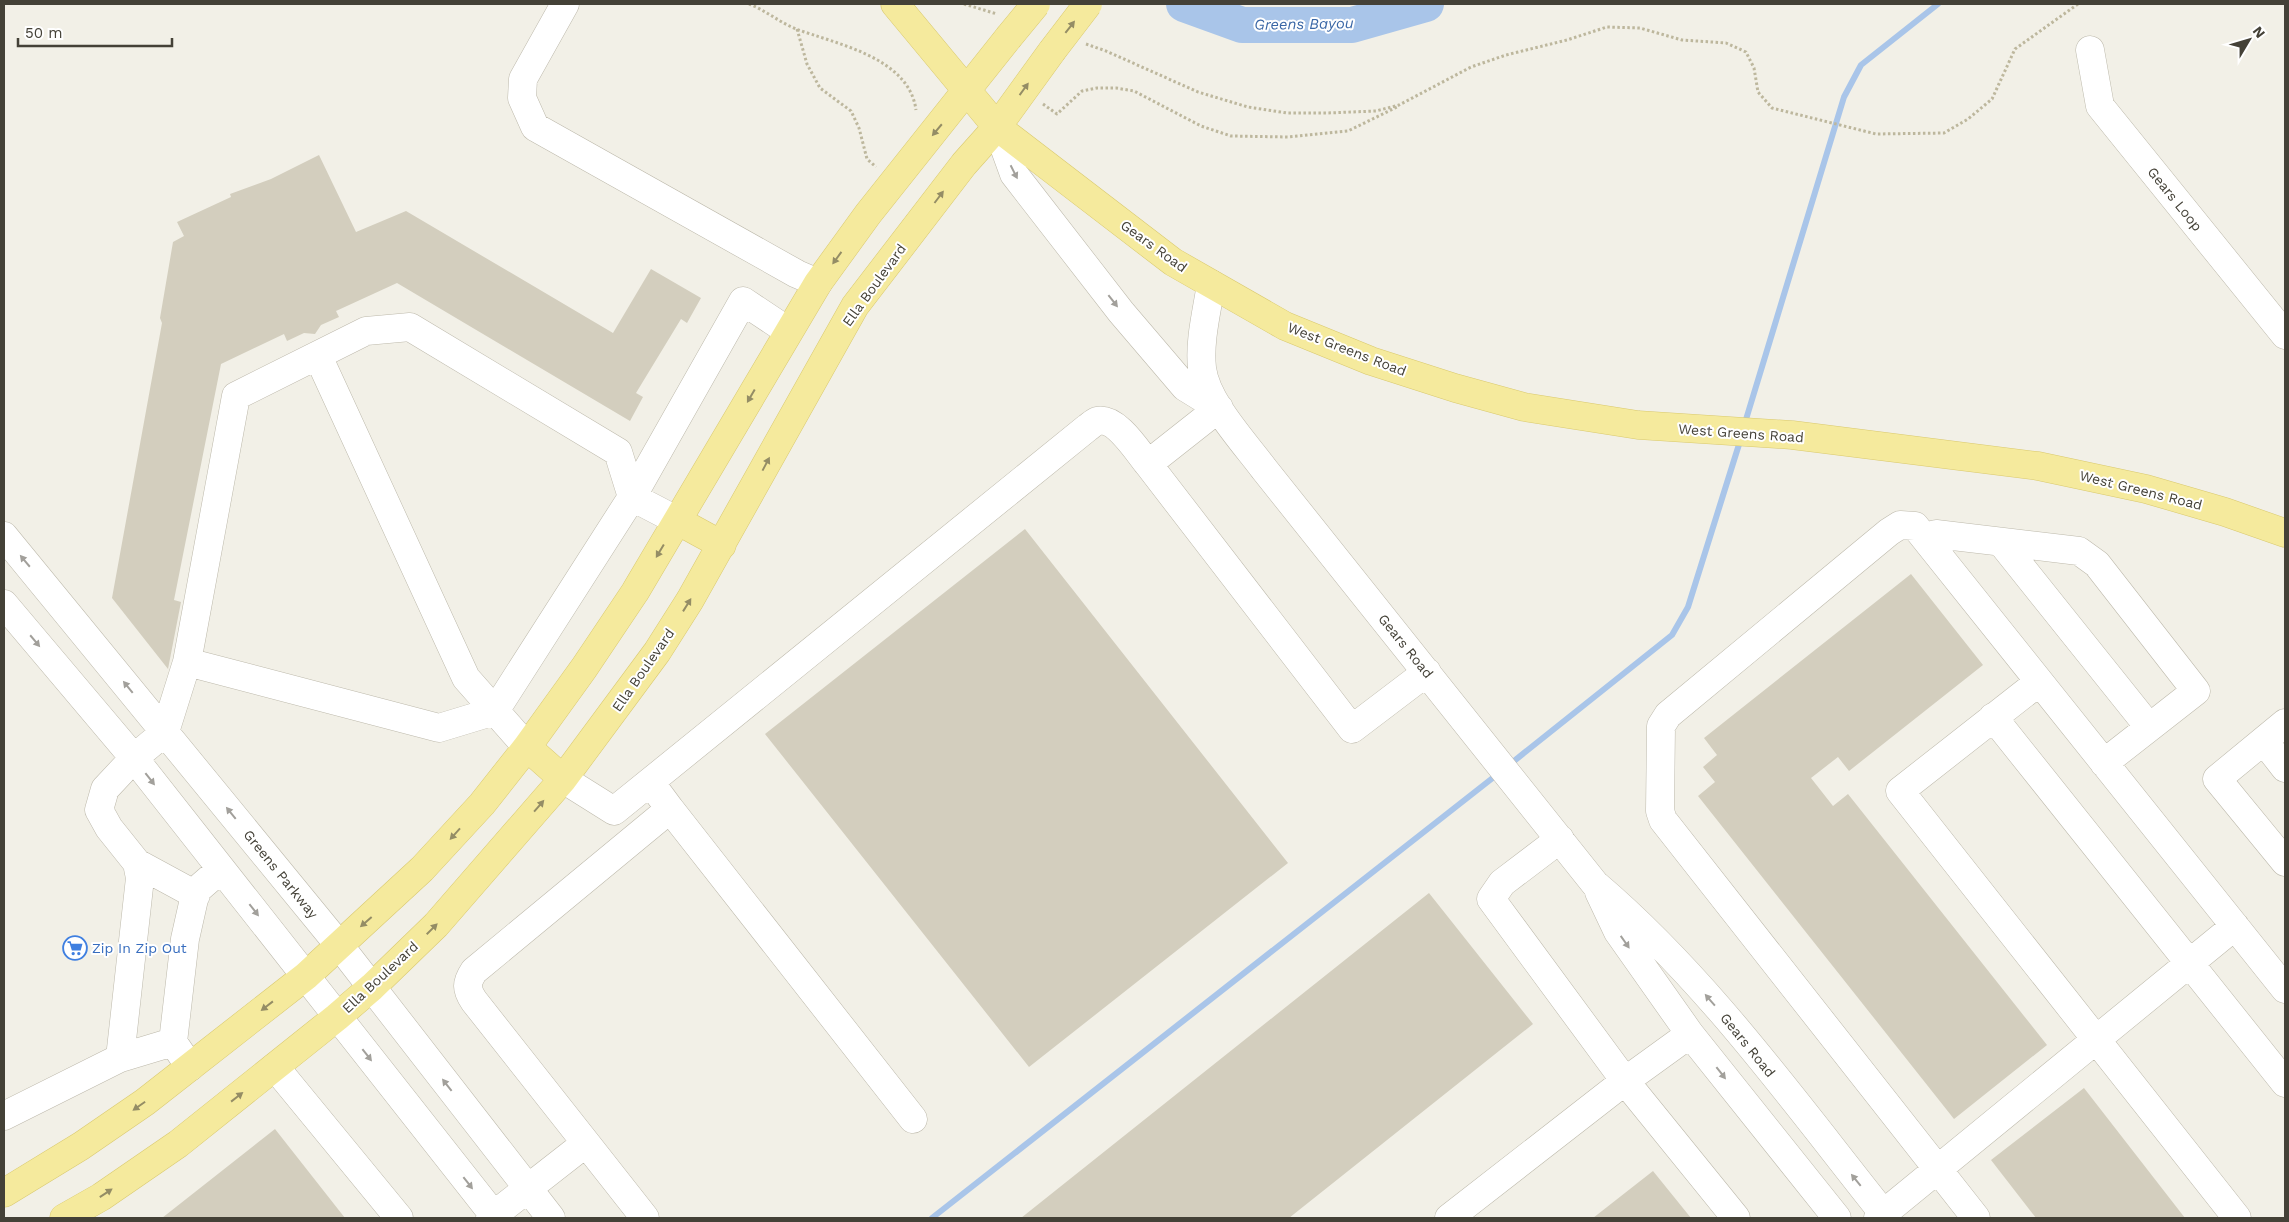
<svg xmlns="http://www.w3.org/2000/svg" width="2289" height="1222" viewBox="0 0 2289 1222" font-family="'Work Sans',sans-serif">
<rect width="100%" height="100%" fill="#f2f0e7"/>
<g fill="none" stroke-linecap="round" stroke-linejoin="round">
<path stroke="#a9c5e9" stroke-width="6" d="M 1744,426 L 1844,97 L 1861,65 L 1938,4
M 1509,765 L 1672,635 L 1688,607 L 1741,438
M 932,1218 L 1499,773"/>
<path stroke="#a9c5e9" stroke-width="36" d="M 1184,4 L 1242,25 L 1352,25 L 1426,4"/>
</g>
<path fill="#d3cebe" d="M 319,155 L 356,232 L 406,211 L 613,333 L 651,269 L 701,298 L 687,323 L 681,319 L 636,393 L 643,397 L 630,421 L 397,283 L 336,311 L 339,317 L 321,325 L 315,334 L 304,333 L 287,341 L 284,334 L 221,364 L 174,600 L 181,602 L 168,669 L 112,598 L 162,323 L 160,318 L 173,242 L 184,236 L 177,222 L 231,197 L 230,194 L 271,179 Z
M 1025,529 L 1288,863 L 1029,1067 L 765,734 Z
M 1911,574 L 1983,665 L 1849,771 L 1838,757 L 1811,778 L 1833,806 L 1848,794 L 2047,1045 L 1954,1119 L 1698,796 L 1715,782 L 1703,767 L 1717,755 L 1704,738 Z
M 1429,893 L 1533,1024 L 1289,1218 L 1021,1218 Z
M 2084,1088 L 2185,1218 L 2036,1218 L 1991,1160 Z
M 275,1129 L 345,1218 L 162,1218 Z
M 1653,1171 L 1691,1218 L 1593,1218 Z"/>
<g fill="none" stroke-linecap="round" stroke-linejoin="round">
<g stroke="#bdb9ab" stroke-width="29">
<path id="minor" d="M 565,4 L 523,79 L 522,98 L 535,127 L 797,274 L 818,283
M 2090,50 L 2100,106 L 2285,335
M 997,127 L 1014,174 L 1121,312 L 1185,387 L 1219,408
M 1211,284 C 1207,311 1199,341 1202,368 C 1206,402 1244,442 1264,469 L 1595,884 C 1708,980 1795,1103 1887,1218
M 318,356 L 466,678 L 527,747
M 1148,464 L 1352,729 L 1427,672
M 4,536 L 339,945 L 551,1218
M 1924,537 L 1936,534 L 2079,551 L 2097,564 L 2196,691 L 2104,763
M 2001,542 L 2149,727
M 4,604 L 134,758 L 496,1218
M 187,662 L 439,728 L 495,711 L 632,497 L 743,301 L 788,331
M 2039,682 L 1900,791 L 2237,1218
M 1993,717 L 2285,1083
M 2285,723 L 2217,779 L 2285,862
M 2264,741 L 2285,768
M 563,779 L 614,811 L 1087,428 C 1090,426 1094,422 1097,421 C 1116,416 1138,452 1148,464 L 1219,408
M 670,809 L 913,1119
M 1560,839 L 1502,883 L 1491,899 L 1625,1081 L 1736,1218
M 137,863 L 196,895
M 1599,892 L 1618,932 L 1690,1034 L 1837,1218
M 120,1058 L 173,1042
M 190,1067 L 173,1042 L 185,939 L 194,899 L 198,889 L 221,869
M 275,1067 L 399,1218
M 4,1116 L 120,1058 L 140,878 L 137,863 L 109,828 L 99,810 L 105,789 L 134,758 L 165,732 L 187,662 L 236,396 L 366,331 L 410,327 L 618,452 L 632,497 L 678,521
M 586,1143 L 645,1218
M 490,1218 L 586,1143 L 474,1001 C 466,989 466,983 474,971 L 670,809 L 650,782
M 1449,1218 L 1625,1081 L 1690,1034
M 1878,1218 L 2235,926
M 1976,1218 L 1663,820 L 1660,811 L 1661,726 L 1668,715 L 1889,532 L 1900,525 L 1915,526 L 2285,989"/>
</g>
<g stroke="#d9c96f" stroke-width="29">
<path id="major" d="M 895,4 L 997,127 L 1173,262 L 1285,326 L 1371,361 L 1455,388 L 1524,407 L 1638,425 L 1792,435 L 2038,466 L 2146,489 L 2225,512 L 2285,533
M 678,521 L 722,545
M 527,747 L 563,779
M 4,1193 L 81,1146 L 145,1102 L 306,976 L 422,869 L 482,804 L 527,747 L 584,668 L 635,592 L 818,283 L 868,214 L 1008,38
M 64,1218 L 101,1197 L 178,1144 L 337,1017 L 372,987 L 436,925 L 563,779 L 657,652 L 690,600 L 855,306 L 964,164 L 997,127 L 1052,51"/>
</g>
<path stroke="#bdb79d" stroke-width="3" stroke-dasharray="2.5 2.5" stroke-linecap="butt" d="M 749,4 C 765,10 779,22 796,29 C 836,44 909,57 916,110
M 964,4 L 997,14
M 797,29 L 807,64 L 820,88 L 851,111 L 859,128 L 867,159 L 876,167
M 1086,44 L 1106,51 L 1198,92 L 1248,107 L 1287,113 L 1327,113 L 1376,111 L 1399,105 L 1471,67 L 1506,55 L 1567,40 L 1607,27 L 1640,28 L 1682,40 L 1726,43 L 1746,52 L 1754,68 L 1758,92 L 1772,108 L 1876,134 L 1944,133 L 1968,119 L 1992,99 L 2015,49 L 2078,4
M 1043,104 L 1057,114 L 1082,91 L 1097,88 L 1116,88 L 1134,91 L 1201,126 L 1231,136 L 1288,137 L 1348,131 L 1397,107"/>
<use href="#minor" stroke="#fff" stroke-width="28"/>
<use href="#major" stroke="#f5ea9d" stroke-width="28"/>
<g stroke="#d9c96f" stroke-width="29" stroke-linecap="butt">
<path id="major-bridge" d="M 1008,38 L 1036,4
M 1052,51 L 1088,4"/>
</g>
<use href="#major-bridge" stroke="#f5ea9d" stroke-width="28"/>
</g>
<defs><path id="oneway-solid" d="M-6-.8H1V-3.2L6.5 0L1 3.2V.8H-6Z" transform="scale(1.25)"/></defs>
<g fill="#948d65">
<use href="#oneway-solid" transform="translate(1070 27) rotate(-52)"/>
<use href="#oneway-solid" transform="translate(1024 89) rotate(-54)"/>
<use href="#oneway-solid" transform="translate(937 130) rotate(130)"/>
<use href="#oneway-solid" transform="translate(939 197) rotate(-53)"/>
<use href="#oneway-solid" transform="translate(837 258) rotate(126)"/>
<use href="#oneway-solid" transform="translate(751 396) rotate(120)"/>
<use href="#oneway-solid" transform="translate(766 464) rotate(-62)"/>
<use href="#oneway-solid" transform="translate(660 551) rotate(121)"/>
<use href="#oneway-solid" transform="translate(687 605) rotate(-58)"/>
<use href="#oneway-solid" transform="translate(539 806) rotate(-49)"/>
<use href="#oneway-solid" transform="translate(455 834) rotate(132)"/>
<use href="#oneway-solid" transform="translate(366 922) rotate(139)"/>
<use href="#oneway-solid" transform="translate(432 929) rotate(-45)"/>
<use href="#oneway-solid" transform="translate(267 1006) rotate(142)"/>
<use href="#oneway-solid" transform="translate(237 1097) rotate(-38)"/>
<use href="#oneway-solid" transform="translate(139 1106) rotate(145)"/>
<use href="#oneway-solid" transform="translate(106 1193) rotate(-34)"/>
</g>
<g fill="#a2a09b">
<use href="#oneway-solid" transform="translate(1014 172) rotate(63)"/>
<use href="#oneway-solid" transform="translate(1113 301) rotate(52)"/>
<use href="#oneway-solid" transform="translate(25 561) rotate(-130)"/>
<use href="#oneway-solid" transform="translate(35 641) rotate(50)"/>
<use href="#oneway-solid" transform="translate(128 687) rotate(-129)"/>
<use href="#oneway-solid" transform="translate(150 779) rotate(52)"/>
<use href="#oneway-solid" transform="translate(231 813) rotate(-129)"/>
<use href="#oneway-solid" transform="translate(254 910) rotate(52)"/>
<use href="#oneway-solid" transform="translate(1625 942) rotate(55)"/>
<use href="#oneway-solid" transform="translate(1710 1000) rotate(-131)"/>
<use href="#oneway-solid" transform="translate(367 1055) rotate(52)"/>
<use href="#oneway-solid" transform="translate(1721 1073) rotate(52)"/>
<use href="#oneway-solid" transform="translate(447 1085) rotate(-128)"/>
<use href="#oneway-solid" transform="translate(1856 1180) rotate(-129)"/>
<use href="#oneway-solid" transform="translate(468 1183) rotate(52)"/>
</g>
<defs>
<g id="supermarket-ring" transform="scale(1.25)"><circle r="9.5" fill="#fff" stroke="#3f7fe0" stroke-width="1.5"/><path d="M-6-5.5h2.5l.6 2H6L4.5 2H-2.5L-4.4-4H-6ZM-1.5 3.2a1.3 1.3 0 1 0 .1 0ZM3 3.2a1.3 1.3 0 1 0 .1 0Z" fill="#3f7fe0"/></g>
</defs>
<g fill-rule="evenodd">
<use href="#supermarket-ring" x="75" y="948"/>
</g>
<g text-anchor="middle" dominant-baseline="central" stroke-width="4" stroke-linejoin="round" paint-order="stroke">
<g font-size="14" fill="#444137" stroke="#fff">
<text transform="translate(2175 199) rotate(51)">Gears Loop</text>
<text transform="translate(1154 246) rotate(36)">Gears Road</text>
<text transform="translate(874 285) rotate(-54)">Ella Boulevard</text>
<text transform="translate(1347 349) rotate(21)">West Greens Road</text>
<text transform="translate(1741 433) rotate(4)">West Greens Road</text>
<text transform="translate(2141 490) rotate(14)">West Greens Road</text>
<text transform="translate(1406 646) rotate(51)">Gears Road</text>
<text transform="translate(643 670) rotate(-55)">Ella Boulevard</text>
<text transform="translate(281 874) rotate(51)">Greens Parkway</text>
<text transform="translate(380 977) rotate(-43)">Ella Boulevard</text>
<text transform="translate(1748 1045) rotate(51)">Gears Road</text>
</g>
<g font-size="14" fill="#366cbe" stroke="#fff" text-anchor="start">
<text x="92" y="948">Zip In Zip Out</text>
</g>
<g font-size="15" font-style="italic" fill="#3a67a6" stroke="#fff">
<text transform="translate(1304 24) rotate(-1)">Greens Bayou</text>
</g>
</g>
<rect width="2289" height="1222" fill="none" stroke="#444137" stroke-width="10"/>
<g transform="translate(2249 40) rotate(52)" stroke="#ffffff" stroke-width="4" paint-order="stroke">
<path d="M0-4L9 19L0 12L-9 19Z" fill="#444137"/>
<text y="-8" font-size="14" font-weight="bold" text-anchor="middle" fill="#444137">N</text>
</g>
<path d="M18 38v8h154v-8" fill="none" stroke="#444137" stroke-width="2.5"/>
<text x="25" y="38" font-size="15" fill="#444137" stroke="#ffffff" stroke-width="4" paint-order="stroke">50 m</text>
</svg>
